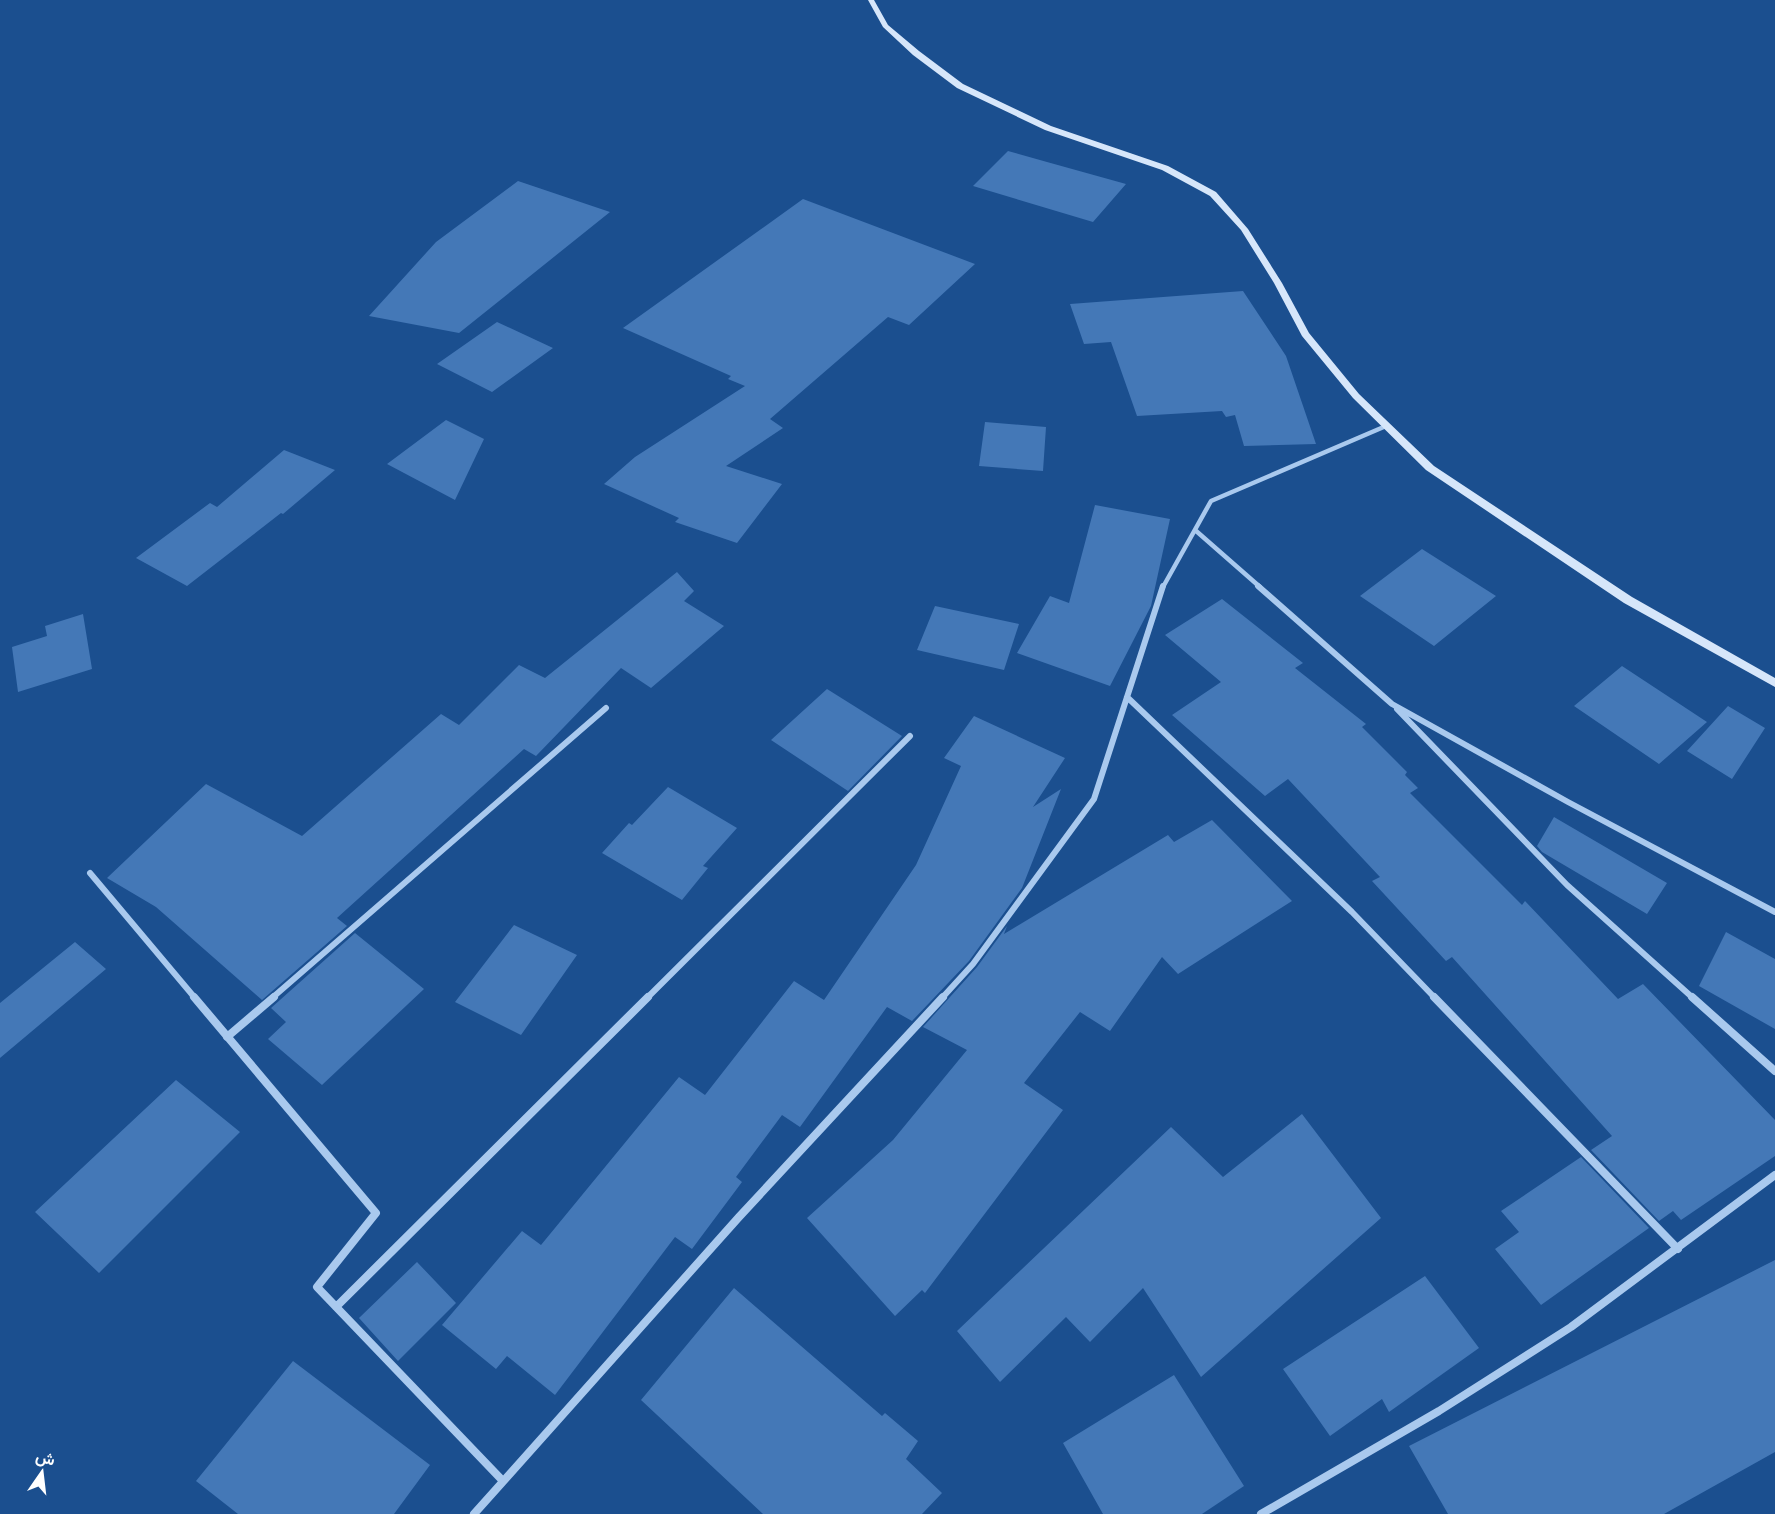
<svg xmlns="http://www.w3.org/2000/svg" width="1775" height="1514" viewBox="0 0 1775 1514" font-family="Roboto,Vazirmatn,sans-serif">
<rect width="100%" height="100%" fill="#1b4f8f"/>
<path fill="#4478b7" d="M 1008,151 L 1047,162 L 1126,184 L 1093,222 L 973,186 Z
M 518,181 L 610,212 L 459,333 L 369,316 L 436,242 Z
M 803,199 L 975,264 L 909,325 L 888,317 L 770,419 L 783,428 L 726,466 L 782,484 L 737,543 L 675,522 L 679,518 L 604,484 L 635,457 L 745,386 L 728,379 L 731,376 L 623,328 Z
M 1243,291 L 1286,356 L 1316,444 L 1244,446 L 1235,415 L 1226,417 L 1222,411 L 1137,416 L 1111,342 L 1084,344 L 1070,304 Z
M 497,322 L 553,348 L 492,392 L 437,364 Z
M 446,420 L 484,439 L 455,500 L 387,464 Z
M 985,422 L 1046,427 L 1043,471 L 979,466 Z
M 284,450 L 335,470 L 283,514 L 281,513 L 187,586 L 136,558 L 210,503 L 217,507 Z
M 1095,505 L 1170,519 L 1151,606 L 1110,686 L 1017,653 L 1050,596 L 1069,603 Z
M 1422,549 L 1496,596 L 1434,646 L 1360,596 Z
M 677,572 L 694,591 L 684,601 L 724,626 L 651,688 L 621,668 L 536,756 L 524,749 L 337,918 L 347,926 L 262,1000 L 156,907 L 107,878 L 206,784 L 302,836 L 441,714 L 459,725 L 519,665 L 545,678 Z
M 1222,599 L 1303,663 L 1295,668 L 1366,724 L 1362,727 L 1407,772 L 1405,775 L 1418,788 L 1410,793 L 1522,905 L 1525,901 L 1618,999 L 1643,984 L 1775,1120 L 1775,1156 L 1681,1220 L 1673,1211 L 1659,1221 L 1591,1150 L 1612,1136 L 1452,957 L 1446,961 L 1372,881 L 1380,877 L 1288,779 L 1265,796 L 1172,715 L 1221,682 L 1165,635 Z
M 935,606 L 1019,624 L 1004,670 L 917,650 Z
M 83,614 L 92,669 L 18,692 L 12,647 L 47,636 L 45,626 Z
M 1622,666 L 1707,722 L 1659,764 L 1574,706 Z
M 827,689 L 902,736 L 848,791 L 771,740 Z
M 1728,706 L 1765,728 L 1732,779 L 1687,751 Z
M 974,716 L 1065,758 L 1033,807 L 1061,789 L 1022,888 L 969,961 L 912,1021 L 887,1007 L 800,1127 L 782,1115 L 736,1177 L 742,1182 L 692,1249 L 675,1237 L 555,1395 L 507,1356 L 496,1369 L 442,1325 L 522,1231 L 541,1245 L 679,1077 L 705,1095 L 794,981 L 824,1000 L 916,865 L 961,766 L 944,758 Z
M 668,787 L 737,828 L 703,866 L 708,868 L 682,900 L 602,853 L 629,823 L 632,825 Z
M 1554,817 L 1667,883 L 1647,914 L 1542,852 L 1537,846 Z
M 1212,820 L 1292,901 L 1178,974 L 1162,957 L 1110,1031 L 1080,1012 L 1024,1083 L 1063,1110 L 925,1293 L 922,1290 L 895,1316 L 807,1218 L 893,1140 L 967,1050 L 923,1027 L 977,967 L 1007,926 L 1004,934 L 1168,835 L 1174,842 Z
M 514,925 L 577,955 L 521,1035 L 455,1002 Z
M 1726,932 L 1775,959 L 1775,1029 L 1699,986 Z
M 355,933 L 424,989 L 322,1085 L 268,1039 L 286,1022 L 271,1008 Z
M 75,942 L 106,969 L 0,1058 L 0,1003 Z
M 176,1080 L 240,1132 L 99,1273 L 35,1212 Z
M 1302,1114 L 1381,1218 L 1201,1377 L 1143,1288 L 1090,1342 L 1066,1317 L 1000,1382 L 957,1331 L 1171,1127 L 1223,1177 Z
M 1581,1157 L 1649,1228 L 1541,1305 L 1495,1249 L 1519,1232 L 1501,1211 Z
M 1775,1260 L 1775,1452 L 1664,1514 L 1448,1514 L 1409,1446 Z
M 417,1262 L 456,1303 L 398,1361 L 359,1318 Z
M 1425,1276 L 1479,1348 L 1389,1412 L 1382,1399 L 1330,1436 L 1283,1369 Z
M 734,1288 L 882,1416 L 885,1413 L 918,1441 L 906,1459 L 942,1493 L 922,1514 L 763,1514 L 641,1400 Z
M 293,1361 L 430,1465 L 394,1514 L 238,1514 L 196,1481 Z
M 1174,1375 L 1244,1486 L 1202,1514 L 1103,1514 L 1063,1443 Z"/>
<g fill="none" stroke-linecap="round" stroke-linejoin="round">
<path stroke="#a9c9ee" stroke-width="4.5" d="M 1195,530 L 1260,587
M 1163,587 L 1211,501 L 1386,426"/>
<path stroke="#a9c9ee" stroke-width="6" d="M 1258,586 L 1392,704 L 1568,802 L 1775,912
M 1127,697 L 1352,912 L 1435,998
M 1397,709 L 1567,885 L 1693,998
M 90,873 L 195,998
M 272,998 L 606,708
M 647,998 L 910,736
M 942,998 L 973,964 L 1094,799 L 1163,586"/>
<path stroke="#a9c9ee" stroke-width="8" d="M 194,997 L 376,1213 L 317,1287 L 502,1480
M 1434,997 L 1678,1249
M 1692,997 L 1775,1071
M 227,1037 L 274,997
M 336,1307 L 648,997
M 474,1514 L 739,1217 L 943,997
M 1261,1514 L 1439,1411 L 1571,1327 L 1775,1175"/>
<path fill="#d6e6fa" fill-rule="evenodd" d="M 868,0 L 874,0 L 888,25 L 919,51 L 963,84 L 1051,126 L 1168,166 L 1216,192 L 1248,229 L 1282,283 L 1309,333 L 1359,394 L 1434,466 L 1632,597 L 1775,678 L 1775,687 L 1624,603 L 1426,470 L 1353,398 L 1302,336 L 1274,283 L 1241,230 L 1210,196 L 1162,170 L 1045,130 L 957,88 L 913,55 L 883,27 Z"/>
</g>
<g transform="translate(42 1472) rotate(14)" stroke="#1b4f8f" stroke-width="4.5" paint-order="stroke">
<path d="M0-4.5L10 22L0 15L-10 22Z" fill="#ffffff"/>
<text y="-9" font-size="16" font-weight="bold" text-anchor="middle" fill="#ffffff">ش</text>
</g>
</svg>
